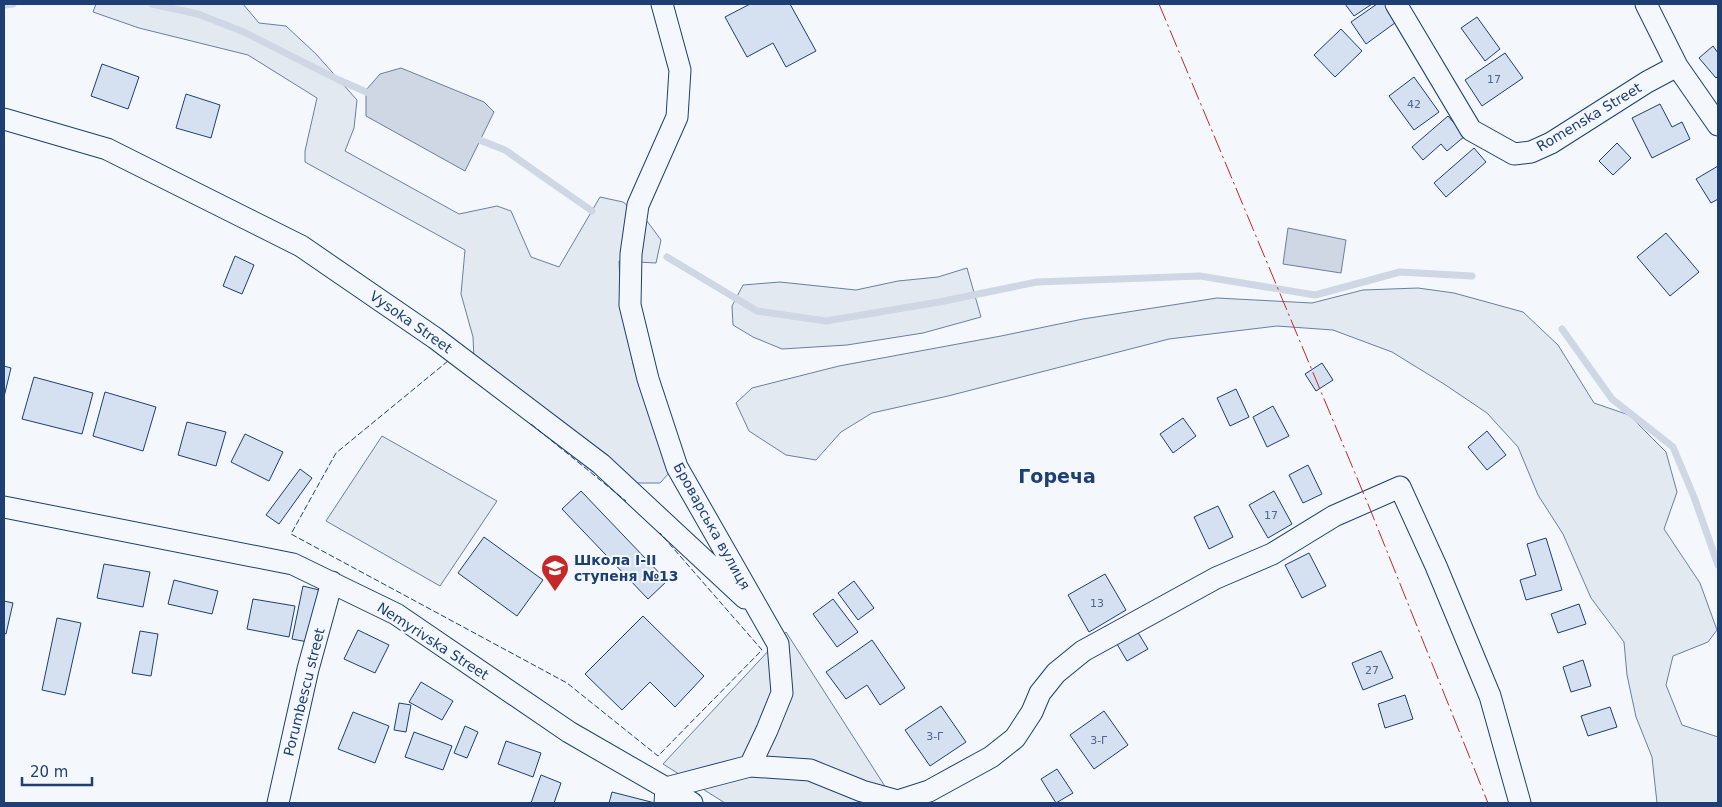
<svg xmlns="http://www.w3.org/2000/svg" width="1722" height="807" viewBox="0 0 1722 807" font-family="'DejaVu Sans',sans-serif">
<rect width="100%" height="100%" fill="#f4f7fb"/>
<path fill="#e3e9f0" stroke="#687fa3" d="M 96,4 L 243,4 L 259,23 L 286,26 L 316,54 L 357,100 L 354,128 L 345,151 L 459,214 L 497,206 L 511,211 L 531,257 L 559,267 L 600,197 L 623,202 L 647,221 L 661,240 L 656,263 L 619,261 L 621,303 L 633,364 L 669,473 L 660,483 L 637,483 L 474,360 L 473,337 L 461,294 L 465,250 L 305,162 L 305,151 L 317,98 L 248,55 L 139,28 L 93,12 Z
M 967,268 L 981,317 L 923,333 L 847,345 L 782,349 L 753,337 L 733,325 L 732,306 L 743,285 L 780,282 L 856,290 L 898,281 L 938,277 Z
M 1418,288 L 1454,293 L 1523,312 L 1558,345 L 1594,403 L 1629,415 L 1666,452 L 1677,492 L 1664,529 L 1700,583 L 1717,630 L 1708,642 L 1673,656 L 1666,685 L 1682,725 L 1718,737 L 1718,803 L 1657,803 L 1652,757 L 1636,717 L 1627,675 L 1624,642 L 1591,598 L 1563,534 L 1538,495 L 1518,447 L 1487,413 L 1444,384 L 1392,352 L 1333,330 L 1277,326 L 1169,339 L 948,396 L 872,413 L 841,432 L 816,460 L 786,455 L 749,431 L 736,403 L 752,388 L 839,366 L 1001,336 L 1083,319 L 1217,298 L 1312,303 L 1363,290 Z
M 382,436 L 497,501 L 440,586 L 326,521 Z
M 786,632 L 888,791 L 895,803 L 725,803 L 663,764 Z"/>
<path fill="#cfd7e4" stroke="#687fa3" d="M 401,68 L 484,102 L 494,112 L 465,171 L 366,116 L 366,90 L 380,74 Z
M 1288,228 L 1346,240 L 1341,273 L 1283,264 Z"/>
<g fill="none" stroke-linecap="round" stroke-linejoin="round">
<path stroke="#cfd7e4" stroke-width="7" d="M 152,4 L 198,14 L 244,32 L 339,80 L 373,95
M 4,5 L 13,4
M 472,137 L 505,150 L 592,211
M 667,257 L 757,311 L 826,321 L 939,302 L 1037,282 L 1200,276 L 1315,295 L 1400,272 L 1472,276
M 1562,329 L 1612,399 L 1673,447 L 1694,497 L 1718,565"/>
</g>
<path fill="#d5e0f0" stroke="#1d3f73" d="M 750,4 L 790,4 L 816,51 L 786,67 L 773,43 L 747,57 L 725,17 Z
M 1345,4 L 1372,4 L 1354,16 Z
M 1377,4 L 1388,4 L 1399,20 L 1366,44 L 1351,22 Z
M 1477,17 L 1500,49 L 1485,61 L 1461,28 Z
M 1341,29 L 1362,51 L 1335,77 L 1314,55 Z
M 1713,46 L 1718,53 L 1718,76 L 1716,78 L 1699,58 Z
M 1505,53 L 1523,78 L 1482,106 L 1465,80 Z
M 102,64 L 139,77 L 128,109 L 91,96 Z
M 1414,77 L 1439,112 L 1414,130 L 1389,96 Z
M 186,94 L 220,105 L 211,138 L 176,128 Z
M 1660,104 L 1672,127 L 1682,122 L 1690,139 L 1652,158 L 1632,118 Z
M 1448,116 L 1465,136 L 1447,151 L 1441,144 L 1423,160 L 1412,147 Z
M 1617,143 L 1631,158 L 1613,175 L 1599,161 Z
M 1474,148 L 1486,162 L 1446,197 L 1434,183 Z
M 1718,166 L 1718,199 L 1711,203 L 1696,179 Z
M 1666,233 L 1699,272 L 1670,296 L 1637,257 Z
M 235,256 L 254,265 L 242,294 L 223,286 Z
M 1322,363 L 1333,380 L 1316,391 L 1305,374 Z
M 4,366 L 11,368 L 4,397 Z
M 34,377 L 93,393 L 82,434 L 22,419 Z
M 1236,389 L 1249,417 L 1230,426 L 1217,398 Z
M 105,392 L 156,407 L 143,451 L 93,436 Z
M 1273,406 L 1289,436 L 1267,447 L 1253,417 Z
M 1183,418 L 1196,436 L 1173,453 L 1160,434 Z
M 187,422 L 226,432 L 216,466 L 178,455 Z
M 1487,431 L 1506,455 L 1487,470 L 1468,447 Z
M 245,434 L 283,452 L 269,481 L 231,462 Z
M 1308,465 L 1322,494 L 1303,503 L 1289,475 Z
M 300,469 L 312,478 L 279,524 L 266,515 Z
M 581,491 L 667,581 L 648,599 L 562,509 Z
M 1274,491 L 1292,524 L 1268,538 L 1249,505 Z
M 1218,506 L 1233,537 L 1209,549 L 1194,517 Z
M 484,537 L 543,580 L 517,616 L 458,573 Z
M 1546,538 L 1562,590 L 1526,600 L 1520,580 L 1536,575 L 1527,544 Z
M 1309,553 L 1326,586 L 1302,598 L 1285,565 Z
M 104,564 L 150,572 L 143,607 L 97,598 Z
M 1105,574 L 1126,610 L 1089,632 L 1068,595 Z
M 174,580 L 218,591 L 212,614 L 168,604 Z
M 854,581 L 874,608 L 858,620 L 838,593 Z
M 303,586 L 319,590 L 308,642 L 292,639 Z
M 253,599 L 295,606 L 289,637 L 247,629 Z
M 833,599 L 858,632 L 837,647 L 813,614 Z
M 4,601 L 13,603 L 6,634 L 4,633 Z
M 1579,604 L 1586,624 L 1558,633 L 1551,614 Z
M 643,616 L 704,676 L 675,707 L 650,682 L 622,710 L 585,674 Z
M 57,618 L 81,623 L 65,695 L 42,690 Z
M 358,630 L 389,645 L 375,673 L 344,659 Z
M 140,631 L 158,634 L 151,676 L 132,673 Z
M 1137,631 L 1148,649 L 1127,661 L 1117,644 Z
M 872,640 L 905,688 L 880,705 L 867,685 L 846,699 L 826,672 Z
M 1381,651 L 1393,678 L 1363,690 L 1352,663 Z
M 1583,660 L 1591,686 L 1571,692 L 1563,667 Z
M 421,682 L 453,701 L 442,720 L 409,702 Z
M 1405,695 L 1413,719 L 1385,728 L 1378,704 Z
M 399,703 L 411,705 L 406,732 L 394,730 Z
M 941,706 L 966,742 L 930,766 L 905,730 Z
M 1610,707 L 1617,727 L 1588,736 L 1581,716 Z
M 1104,711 L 1128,745 L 1094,769 L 1070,735 Z
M 353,712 L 389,726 L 375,763 L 338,749 Z
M 465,726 L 478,732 L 467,758 L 454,753 Z
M 414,732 L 452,746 L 443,770 L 405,757 Z
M 506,741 L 541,753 L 533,777 L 498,764 Z
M 1057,769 L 1073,793 L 1056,803 L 1041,779 Z
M 541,775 L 561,783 L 554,803 L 531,803 Z
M 612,792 L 655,803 L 609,803 Z"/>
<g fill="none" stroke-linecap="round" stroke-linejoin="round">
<g stroke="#1d3f73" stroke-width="23">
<path id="street" d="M 662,4 L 680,70 L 677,117 L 638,205 L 631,254 L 630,305 L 648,379 L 677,467 L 778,644 L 782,693 L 767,730 L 750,766 L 666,788 L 665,803
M 1396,4 L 1471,130 L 1514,154 L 1531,152 L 1551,143 L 1647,82 L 1677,66
M 1646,4 L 1677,66 L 1718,125
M 4,119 L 107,149 L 301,246 L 435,338 L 601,464 L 745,598
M 4,507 L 293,564 L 396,614 L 569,732 L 692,803
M 750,766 L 810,770 L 862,791 L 898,801 L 929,791 L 991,757 L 1015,738 L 1032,712 L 1040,693 L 1056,673 L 1083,651 L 1216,578 L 1272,554 L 1334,516 L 1400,487 L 1436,566 L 1490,696 L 1520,803
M 278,803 L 308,669 L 332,582"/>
</g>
<use href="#street" stroke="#f4f7fb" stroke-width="21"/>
<path stroke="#1d3f73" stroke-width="1" stroke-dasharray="6 2.5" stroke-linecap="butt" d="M 448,361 L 336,453 L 291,534 L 567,683 L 658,756 L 762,650 L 660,533
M 531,424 L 626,501"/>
<path stroke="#c62828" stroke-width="1" stroke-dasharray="18 4 2.5 4" stroke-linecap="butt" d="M 1159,4 L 1370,509 L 1488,803"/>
</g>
<defs>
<g id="school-pin" transform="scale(1.4375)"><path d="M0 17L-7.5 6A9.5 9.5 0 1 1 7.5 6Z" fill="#c62828" stroke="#f4f7fb"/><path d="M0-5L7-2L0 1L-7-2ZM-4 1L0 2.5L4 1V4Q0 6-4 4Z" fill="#fff"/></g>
</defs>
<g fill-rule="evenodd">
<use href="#school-pin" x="555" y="568"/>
</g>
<g text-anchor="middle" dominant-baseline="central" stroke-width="4" stroke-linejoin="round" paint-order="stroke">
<g font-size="11" fill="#4b6792">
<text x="1494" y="79">17</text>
<text x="1414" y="104">42</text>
<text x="1271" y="515">17</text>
<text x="1097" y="603">13</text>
<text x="1372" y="670">27</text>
<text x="935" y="736">3-Г</text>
<text x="1099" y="740">3-Г</text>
</g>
<g font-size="14" fill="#1d3f73" stroke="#f4f7fb">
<text transform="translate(1589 117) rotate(-31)">Romenska Street</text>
<text transform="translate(411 322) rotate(35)">Vysoka Street</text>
<text transform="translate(712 526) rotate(61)">Броварська вулиця</text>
<text transform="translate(433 641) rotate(33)">Nemyrivska Street</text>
<text transform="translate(304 692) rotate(-76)">Porumbescu street</text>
</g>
<g font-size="14" font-weight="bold" fill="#1d3f73" stroke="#f4f7fb" text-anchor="start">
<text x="574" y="560">Школа I-II<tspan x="574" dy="16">ступеня №13</tspan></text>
</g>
<g font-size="19" font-weight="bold" fill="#1d3f73" stroke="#f4f7fb">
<text x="1057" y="476">Гореча</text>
</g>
</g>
<rect width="1722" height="807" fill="none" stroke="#1d3f73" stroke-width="10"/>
<path d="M22 777v8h70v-8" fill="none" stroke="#1d3f73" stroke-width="2.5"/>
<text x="30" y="777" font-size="15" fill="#1d3f73" stroke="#f4f7fb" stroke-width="4" paint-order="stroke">20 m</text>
</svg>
